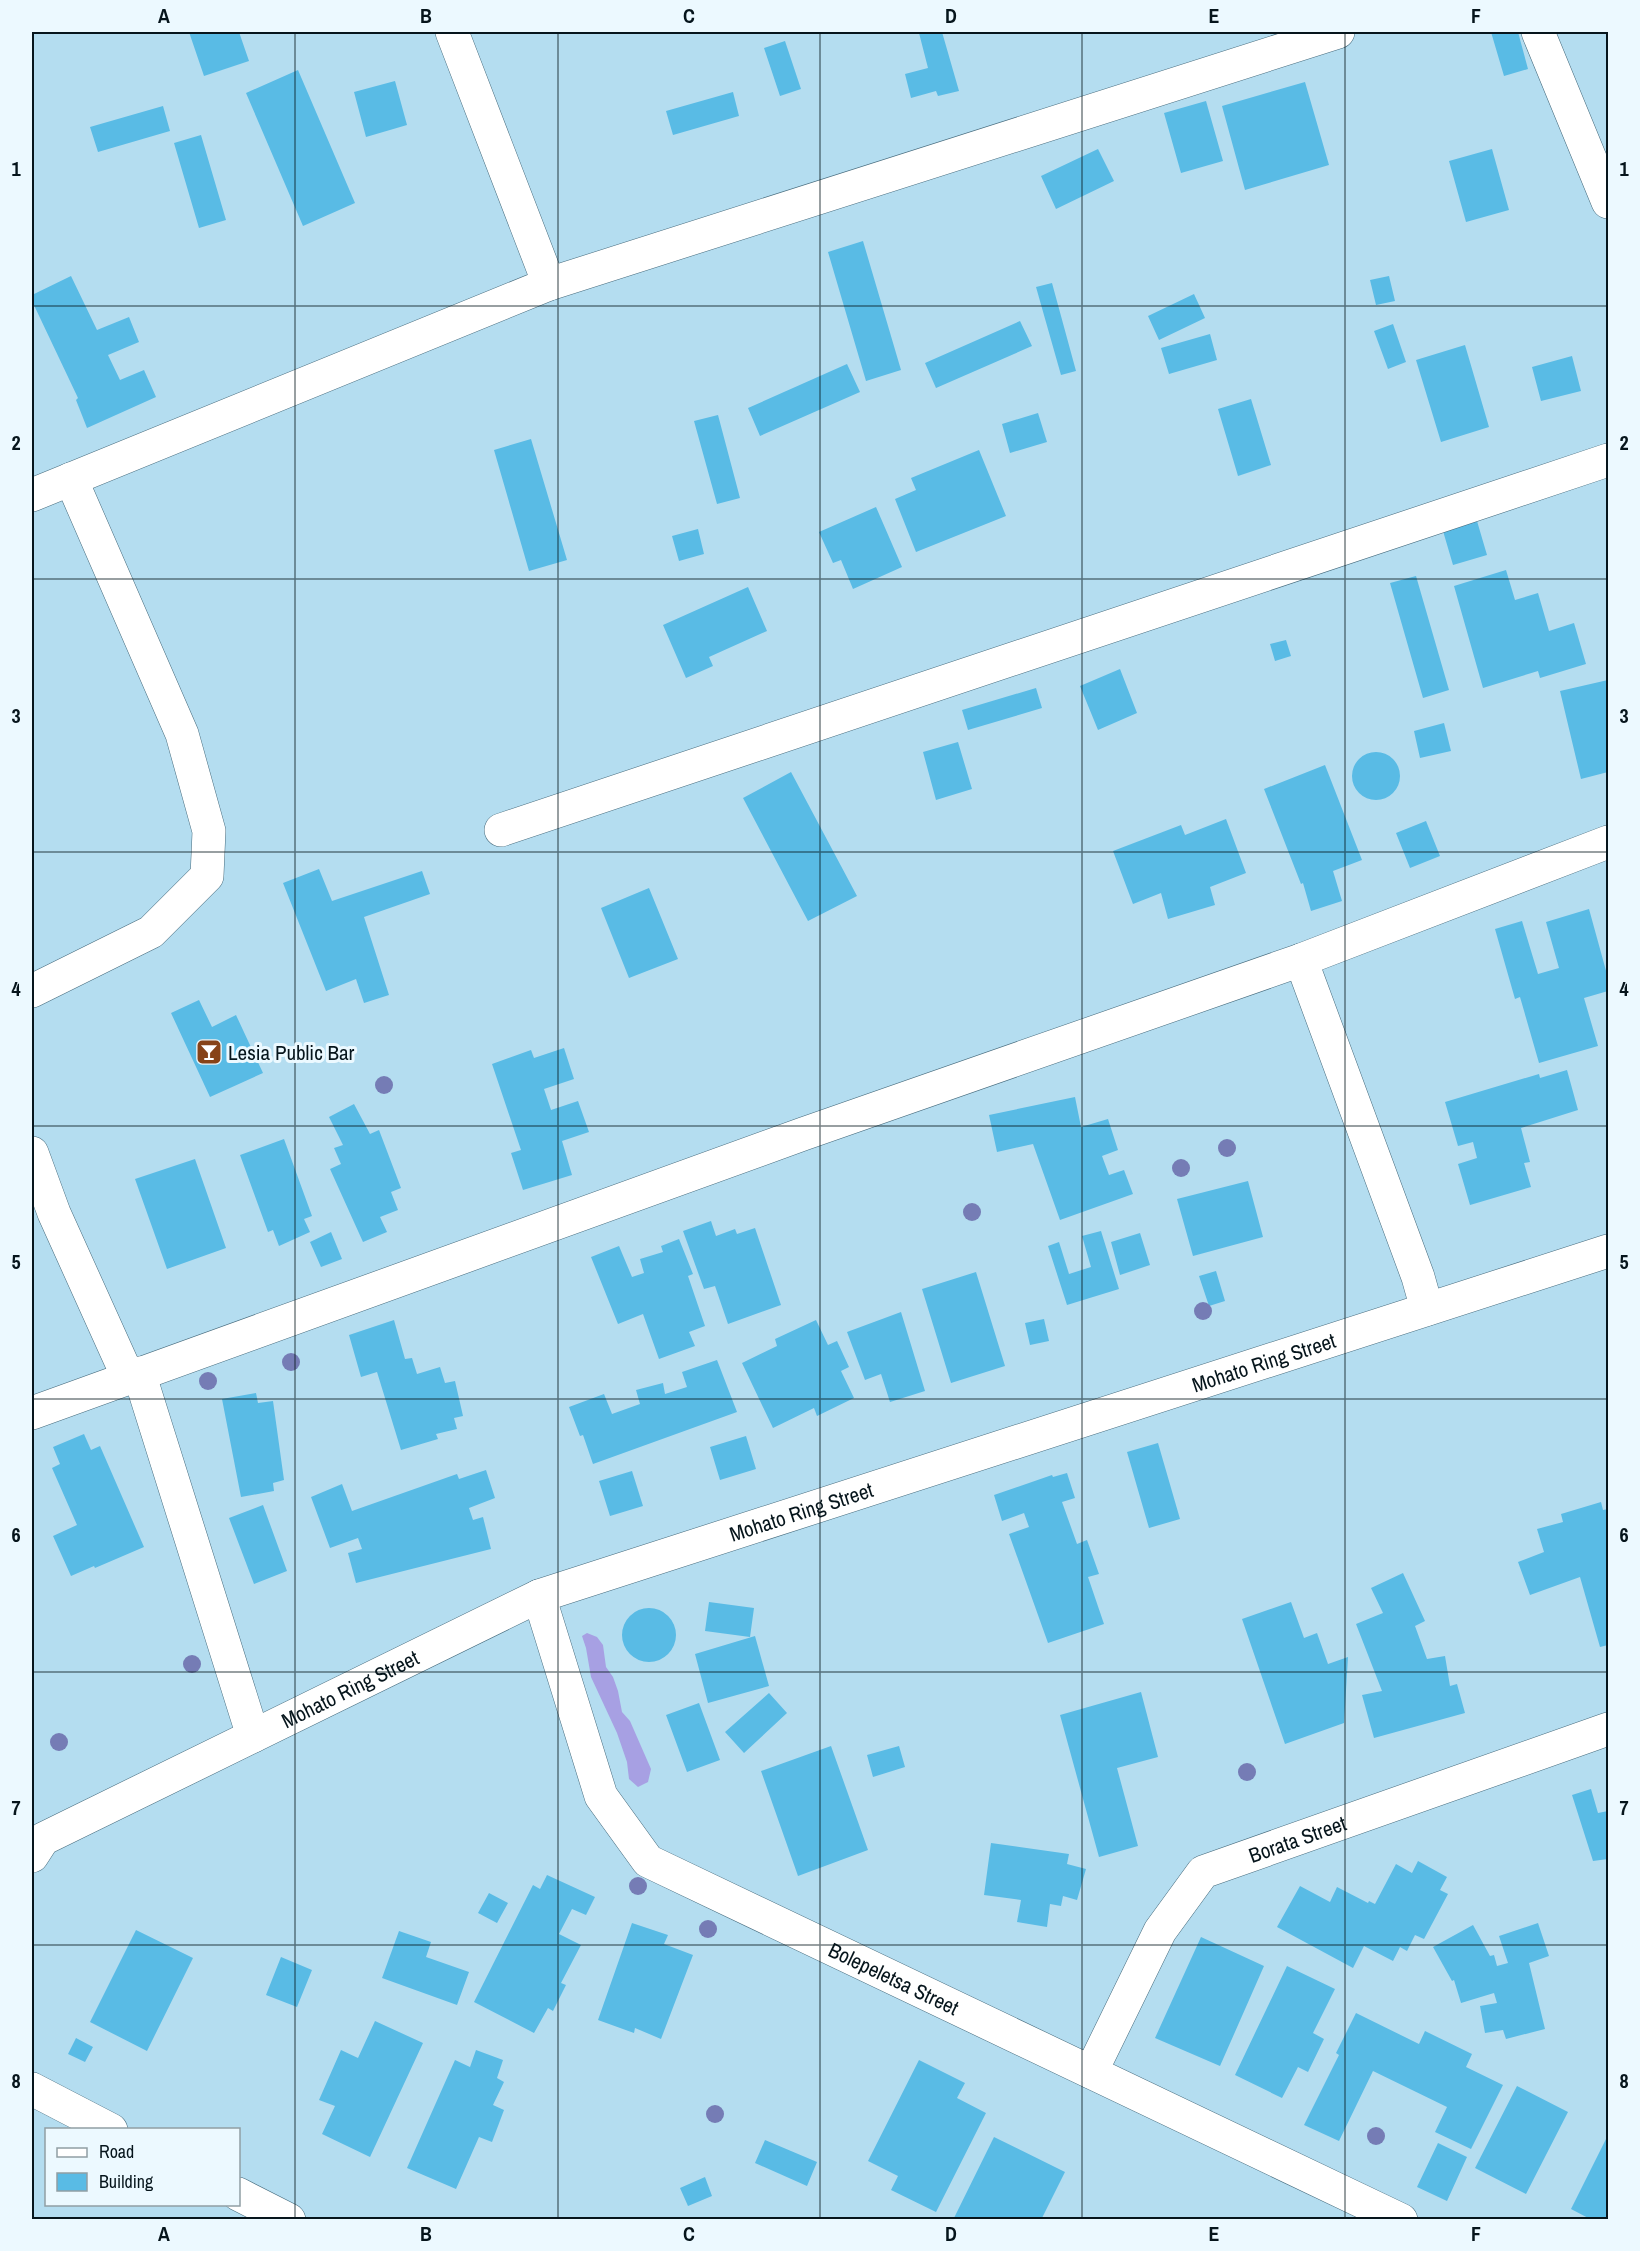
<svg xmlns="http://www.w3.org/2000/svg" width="1640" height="2251" viewBox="0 0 1640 2251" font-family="'Archivo Narrow',sans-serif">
<rect width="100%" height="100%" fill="#b4ddf0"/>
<path fill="#a7a0e3" d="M 587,1633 L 597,1637 L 603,1645 L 606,1667 L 613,1677 L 618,1691 L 622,1712 L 630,1721 L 651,1769 L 648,1782 L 638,1787 L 629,1779 L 627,1762 L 617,1733 L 591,1677 L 586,1648 L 582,1636 Z"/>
<path fill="#59bbe5" d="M 189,32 L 239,32 L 249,61 L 204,76 Z
M 925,32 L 942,32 L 959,91 L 938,96 L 936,91 L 911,98 L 905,74 L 928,68 L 919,33 Z
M 1491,32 L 1518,32 L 1528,69 L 1504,76 Z
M 785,41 L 801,89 L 780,96 L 764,48 Z
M 298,70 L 355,203 L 303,226 L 246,93 Z
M 395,81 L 407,125 L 366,137 L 354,92 Z
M 1305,82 L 1329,165 L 1245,190 L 1222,106 Z
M 733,92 L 739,116 L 673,135 L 666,111 Z
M 1206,101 L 1223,161 L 1181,173 L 1164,113 Z
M 163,106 L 170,131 L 98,152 L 90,127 Z
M 201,135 L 226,220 L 199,228 L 174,143 Z
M 1098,149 L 1114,181 L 1056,209 L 1041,176 Z
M 1492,149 L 1509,210 L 1466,222 L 1449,161 Z
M 863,241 L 901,370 L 866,381 L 828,252 Z
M 71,276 L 97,330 L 129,317 L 139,342 L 108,355 L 120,380 L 144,370 L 156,397 L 87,428 L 76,400 L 78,398 L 32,301 L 32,295 Z
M 1389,276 L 1395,301 L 1376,305 L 1370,280 Z
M 1052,283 L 1076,371 L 1061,375 L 1036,287 Z
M 1194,294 L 1205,318 L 1159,340 L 1148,316 Z
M 1020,321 L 1032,346 L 936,388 L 925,363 Z
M 1393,324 L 1406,362 L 1388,369 L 1374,331 Z
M 1210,334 L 1217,360 L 1169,374 L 1161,348 Z
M 1465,345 L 1489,427 L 1441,442 L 1416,360 Z
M 1572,356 L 1581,391 L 1541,401 L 1532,367 Z
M 847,364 L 860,392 L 760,436 L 748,408 Z
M 1251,399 L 1271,465 L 1238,476 L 1218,409 Z
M 1038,413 L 1047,442 L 1010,453 L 1002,424 Z
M 718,415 L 740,498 L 717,504 L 694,421 Z
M 531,439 L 567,560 L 529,571 L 494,450 Z
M 979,450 L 1006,516 L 916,552 L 895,499 L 916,490 L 911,478 Z
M 876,507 L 902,567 L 853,589 L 841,560 L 833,563 L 819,532 Z
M 1477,521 L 1487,555 L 1453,565 L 1443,531 Z
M 698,529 L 704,554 L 679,561 L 672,536 Z
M 1506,570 L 1515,600 L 1538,593 L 1549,631 L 1574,623 L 1586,664 L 1540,678 L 1538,671 L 1483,688 L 1454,586 Z
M 1416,576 L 1449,690 L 1423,698 L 1390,583 Z
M 748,587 L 767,631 L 709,657 L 713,666 L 686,678 L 663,625 Z
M 1286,640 L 1291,656 L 1275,661 L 1270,644 Z
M 1120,669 L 1137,713 L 1098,730 L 1080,686 Z
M 1608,680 L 1608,772 L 1581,779 L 1560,691 Z
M 1036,688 L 1042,708 L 968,730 L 962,710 Z
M 1444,723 L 1451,751 L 1420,758 L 1414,731 Z
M 958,742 L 972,789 L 936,800 L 923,752 Z
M1352 776a24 24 0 1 1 48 0a24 24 0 1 1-48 0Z
M 1325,765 L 1362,860 L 1333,871 L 1342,901 L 1311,911 L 1303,883 L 1301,884 L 1264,789 Z
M 791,772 L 857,896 L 808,921 L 743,798 Z
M 1226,819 L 1246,873 L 1210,887 L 1215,905 L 1168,919 L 1161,893 L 1133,904 L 1113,851 L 1181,825 L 1185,835 Z
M 1426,821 L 1440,856 L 1410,868 L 1396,833 Z
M 319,869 L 332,901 L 422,871 L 430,894 L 364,917 L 389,995 L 364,1003 L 356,979 L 326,991 L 283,883 Z
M 649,888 L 678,959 L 629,978 L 601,908 Z
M 1589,909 L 1608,978 L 1608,991 L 1584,998 L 1598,1046 L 1539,1063 L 1520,997 L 1515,999 L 1495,929 L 1522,921 L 1538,974 L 1559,968 L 1546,922 Z
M 199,1000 L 212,1027 L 236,1015 L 263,1073 L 210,1097 L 171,1013 Z
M 564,1048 L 574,1079 L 544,1089 L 551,1110 L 578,1101 L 589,1132 L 562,1141 L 572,1175 L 523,1190 L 511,1153 L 521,1150 L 492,1064 L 531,1050 L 534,1058 Z
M 1567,1070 L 1578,1110 L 1521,1128 L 1530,1162 L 1524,1163 L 1531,1187 L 1470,1205 L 1458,1164 L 1477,1158 L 1473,1142 L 1458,1146 L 1445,1102 L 1539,1074 L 1540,1078 Z
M 1075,1097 L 1081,1127 L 1108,1119 L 1118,1150 L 1102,1156 L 1109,1175 L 1124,1170 L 1133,1194 L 1060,1220 L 1033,1144 L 997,1152 L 989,1115 Z
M 354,1104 L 370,1134 L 379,1130 L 401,1188 L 391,1192 L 398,1210 L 380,1217 L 387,1232 L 363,1242 L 330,1169 L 341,1164 L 334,1148 L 343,1145 L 329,1117 Z
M 284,1139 L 312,1216 L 304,1219 L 310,1232 L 279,1246 L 273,1230 L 268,1232 L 240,1155 Z
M 195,1159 L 226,1248 L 167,1269 L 135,1179 Z
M 1248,1181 L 1263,1237 L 1193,1256 L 1177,1199 Z
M 711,1221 L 716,1236 L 735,1229 L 737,1234 L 755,1228 L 781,1305 L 728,1324 L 715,1286 L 704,1289 L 683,1231 Z
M 1101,1231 L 1119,1289 L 1067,1305 L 1048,1246 L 1059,1242 L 1069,1274 L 1091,1267 L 1082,1236 Z
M 331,1232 L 342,1259 L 321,1267 L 310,1242 Z
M 1140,1233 L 1150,1265 L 1120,1275 L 1111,1242 Z
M 679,1239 L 693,1274 L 688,1276 L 705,1326 L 689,1332 L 695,1346 L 659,1359 L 643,1314 L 618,1324 L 591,1257 L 619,1246 L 632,1277 L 644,1273 L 640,1259 L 663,1252 L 661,1246 Z
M 1216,1271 L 1225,1301 L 1209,1306 L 1199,1276 Z
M 976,1272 L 1005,1366 L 951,1383 L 922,1289 Z
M 901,1312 L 925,1391 L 890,1402 L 881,1374 L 865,1380 L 847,1332 Z
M 1044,1319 L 1049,1341 L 1030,1345 L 1025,1323 Z
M 394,1320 L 405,1359 L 412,1358 L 417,1374 L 440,1367 L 445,1383 L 455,1381 L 463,1416 L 454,1418 L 457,1429 L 436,1434 L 438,1439 L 401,1450 L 377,1372 L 361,1377 L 349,1335 Z
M 816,1320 L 828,1345 L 837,1341 L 849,1367 L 841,1371 L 854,1398 L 817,1416 L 814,1408 L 773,1428 L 742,1363 L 777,1346 L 775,1339 Z
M 717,1360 L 737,1412 L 593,1464 L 583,1435 L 580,1436 L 569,1407 L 604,1394 L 612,1414 L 640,1404 L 636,1390 L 663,1383 L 665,1394 L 687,1387 L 682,1372 Z
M 256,1393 L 258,1403 L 273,1401 L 284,1480 L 273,1483 L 274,1491 L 241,1497 L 222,1399 Z
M 84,1434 L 91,1450 L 100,1446 L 144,1547 L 95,1568 L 94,1566 L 71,1576 L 53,1536 L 77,1525 L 52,1468 L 60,1464 L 53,1447 Z
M 746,1436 L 756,1469 L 720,1480 L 710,1447 Z
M 1158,1443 L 1180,1519 L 1149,1528 L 1127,1452 Z
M 486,1470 L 495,1498 L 469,1508 L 473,1520 L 483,1517 L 491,1549 L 356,1583 L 348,1553 L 362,1549 L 358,1538 L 330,1548 L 311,1497 L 342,1484 L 352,1511 L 457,1474 L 459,1479 Z
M 632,1471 L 643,1506 L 610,1516 L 599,1481 Z
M 1067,1473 L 1075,1498 L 1062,1502 L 1077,1544 L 1087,1540 L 1099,1574 L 1088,1577 L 1104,1624 L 1048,1643 L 1009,1534 L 1029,1527 L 1024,1513 L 1002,1521 L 994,1495 L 1052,1475 L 1053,1477 Z
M 1601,1502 L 1603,1510 L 1608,1509 L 1608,1645 L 1600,1647 L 1580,1577 L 1530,1595 L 1518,1562 L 1544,1552 L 1537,1529 L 1563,1522 L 1561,1514 Z
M 263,1505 L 287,1571 L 254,1584 L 229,1518 Z
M 1403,1573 L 1425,1621 L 1415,1626 L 1427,1659 L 1445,1656 L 1450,1686 L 1457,1684 L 1465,1713 L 1374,1738 L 1362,1695 L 1382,1691 L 1356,1624 L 1383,1613 L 1371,1588 Z
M 709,1602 L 754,1608 L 750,1637 L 705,1631 Z
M 1291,1602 L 1304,1638 L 1317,1633 L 1328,1664 L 1348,1657 L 1344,1723 L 1285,1744 L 1242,1619 Z
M622 1635a27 27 0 1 1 54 0a27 27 0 1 1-54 0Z
M 755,1636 L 769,1686 L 708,1703 L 695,1654 Z
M 1141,1692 L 1158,1757 L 1117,1768 L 1138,1846 L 1099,1857 L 1060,1715 Z
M 769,1693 L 787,1713 L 744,1753 L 725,1732 Z
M 699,1703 L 720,1760 L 687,1772 L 666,1715 Z
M 831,1746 L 868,1850 L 798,1876 L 761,1771 Z
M 899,1746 L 905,1767 L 873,1777 L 867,1755 Z
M 1591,1789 L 1598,1813 L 1608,1811 L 1608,1859 L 1593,1861 L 1572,1795 Z
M 991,1843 L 1069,1854 L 1067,1864 L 1086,1869 L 1077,1900 L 1063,1896 L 1061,1906 L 1050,1904 L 1047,1927 L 1017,1922 L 1021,1900 L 984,1895 Z
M 1418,1861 L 1447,1877 L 1440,1890 L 1448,1894 L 1424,1939 L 1415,1935 L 1407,1951 L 1400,1947 L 1393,1961 L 1364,1946 L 1353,1968 L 1277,1927 L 1300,1886 L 1330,1902 L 1337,1887 L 1368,1903 L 1369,1901 L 1375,1904 L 1396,1864 L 1412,1873 Z
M 547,1875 L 595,1897 L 586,1915 L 572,1909 L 559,1934 L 581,1945 L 561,1983 L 566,1985 L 553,2011 L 548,2008 L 534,2033 L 474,2002 L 533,1885 L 540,1889 Z
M 489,1893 L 508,1903 L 497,1923 L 478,1913 Z
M 632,1923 L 668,1935 L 664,1944 L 693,1955 L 661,2039 L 635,2028 L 634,2033 L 598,2020 Z
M 1538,1923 L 1549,1956 L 1529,1963 L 1545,2029 L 1506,2039 L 1503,2030 L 1485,2033 L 1480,2006 L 1497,2003 L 1494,1993 L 1461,2003 L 1454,1980 L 1452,1981 L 1433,1947 L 1473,1925 L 1490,1956 L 1494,1955 L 1497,1966 L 1508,1963 L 1499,1936 Z
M 136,1930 L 193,1958 L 147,2051 L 90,2022 Z
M 399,1931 L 431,1942 L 426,1957 L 469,1972 L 457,2005 L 382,1978 Z
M 1201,1937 L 1264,1966 L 1220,2066 L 1155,2038 Z
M 281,1957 L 312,1970 L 297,2007 L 266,1995 Z
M 1287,1966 L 1335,1989 L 1313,2033 L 1324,2039 L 1308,2072 L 1298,2067 L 1282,2098 L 1235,2075 Z
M 1356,2013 L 1419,2044 L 1425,2031 L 1472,2054 L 1466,2067 L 1503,2085 L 1471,2149 L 1435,2132 L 1447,2107 L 1373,2071 L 1339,2141 L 1304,2125 L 1339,2055 L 1336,2053 Z
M 375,2021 L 423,2043 L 370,2157 L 322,2134 L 335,2106 L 319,2100 L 341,2050 L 358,2058 Z
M 76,2038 L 93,2047 L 85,2062 L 68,2054 Z
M 476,2050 L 503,2060 L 497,2078 L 504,2082 L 493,2105 L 504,2110 L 492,2142 L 479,2137 L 456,2189 L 407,2168 L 455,2060 L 470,2067 Z
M 919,2060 L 965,2083 L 957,2098 L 986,2113 L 936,2212 L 891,2190 L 898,2176 L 868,2161 Z
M 1517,2086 L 1568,2112 L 1526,2194 L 1475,2168 Z
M 1608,2135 L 1608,2220 L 1592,2220 L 1571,2209 Z
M 994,2137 L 1065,2172 L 1041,2220 L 953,2220 Z
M 765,2140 L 817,2162 L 807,2186 L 755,2163 Z
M 1438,2143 L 1467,2157 L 1447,2201 L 1417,2187 Z
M 705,2177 L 712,2196 L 688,2206 L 680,2188 Z"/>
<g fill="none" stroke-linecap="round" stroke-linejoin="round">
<g stroke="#466b7d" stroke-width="34">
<g id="minor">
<path d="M 452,32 L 549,284"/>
<path d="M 1538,32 L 1608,202"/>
<path d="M 32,495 L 549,284 L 1338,32"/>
<path d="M 501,830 L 1608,460"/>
<path d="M 1301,960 L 1418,1277 L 1427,1309"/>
<path d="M 32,991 L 151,932 L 207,876 L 209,831 L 182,734 L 71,479"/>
<path d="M 32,1153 L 54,1213 L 128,1377"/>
<path d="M 139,1373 L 253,1736"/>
<path d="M 32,1413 L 803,1134 L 1301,960 L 1608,842"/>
<path id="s1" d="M 539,1596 L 601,1796 L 648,1861 L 1401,2220"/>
<path id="s2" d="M 32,1856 L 43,1839 L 539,1596 L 1608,1251"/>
<path id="s3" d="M 1091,2072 L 1160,1931 L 1203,1872 L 1608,1729"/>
<path d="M 32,2089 L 111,2130"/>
<path d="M 238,2194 L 289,2220"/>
</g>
</g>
<use href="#minor" stroke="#fff" stroke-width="33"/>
</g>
<g fill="#757cb5">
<circle cx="384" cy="1085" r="9"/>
<circle cx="1227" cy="1148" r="9"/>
<circle cx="1181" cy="1168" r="9"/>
<circle cx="972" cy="1212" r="9"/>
<circle cx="1203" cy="1311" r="9"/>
<circle cx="291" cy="1362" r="9"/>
<circle cx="208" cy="1381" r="9"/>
<circle cx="192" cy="1664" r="9"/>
<circle cx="59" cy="1742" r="9"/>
<circle cx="1247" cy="1772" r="9"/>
<circle cx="638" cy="1886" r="9"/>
<circle cx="708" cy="1929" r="9"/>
<circle cx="715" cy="2114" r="9"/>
<circle cx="1376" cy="2136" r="9"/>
</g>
<path fill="none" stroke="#06151c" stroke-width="1.5" stroke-opacity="0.55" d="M 295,32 L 295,2220M 558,32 L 558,2220M 820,32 L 820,2220M 1082,32 L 1082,2220M 1345,32 L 1345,2220M 32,306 L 1608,306M 32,579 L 1608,579M 32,852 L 1608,852M 32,1126 L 1608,1126M 32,1399 L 1608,1399M 32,1672 L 1608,1672M 32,1945 L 1608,1945"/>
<defs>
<g id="bar-square" transform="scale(1.35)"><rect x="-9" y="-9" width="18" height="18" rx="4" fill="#874318" stroke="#ecf9ff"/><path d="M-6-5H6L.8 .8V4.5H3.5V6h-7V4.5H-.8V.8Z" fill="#fff"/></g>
</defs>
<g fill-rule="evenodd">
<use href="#bar-square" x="209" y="1052"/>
</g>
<g text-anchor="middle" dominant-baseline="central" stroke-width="6" stroke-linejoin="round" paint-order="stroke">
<g font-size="21" fill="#06151c" stroke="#ecf9ff" text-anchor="start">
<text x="228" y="1052">Lesia Public Bar</text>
</g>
<g font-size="21" fill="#06151c" stroke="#ecf9ff">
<text stroke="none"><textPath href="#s2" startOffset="1334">Mohato Ring Street</textPath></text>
<text stroke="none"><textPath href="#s2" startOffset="848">Mohato Ring Street</textPath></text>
<text stroke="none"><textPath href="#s2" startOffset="362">Mohato Ring Street</textPath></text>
<text stroke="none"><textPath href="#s3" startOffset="330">Borata Street</textPath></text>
<text stroke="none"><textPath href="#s1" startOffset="562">Bolepeletsa Street</textPath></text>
</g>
</g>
<rect width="1640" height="2251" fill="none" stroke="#ecf9ff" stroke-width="66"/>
<rect x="45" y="2128" width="195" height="78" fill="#ecf9ff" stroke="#909ea4" stroke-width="1.5"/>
<rect x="57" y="2148" width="30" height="9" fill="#ffffff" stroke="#909ea4" stroke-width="1.5"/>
<text x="99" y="2158" font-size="18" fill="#06151c">Road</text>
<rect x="57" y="2173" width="30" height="18" fill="#59bbe5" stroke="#909ea4" stroke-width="1.5"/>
<text x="99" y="2188" font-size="18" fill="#06151c">Building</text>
<rect x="33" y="33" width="1574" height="2185" fill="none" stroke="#06151c" stroke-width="2"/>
<g font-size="20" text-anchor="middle" font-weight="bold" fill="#06151c">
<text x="164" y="23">A</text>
<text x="426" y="23">B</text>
<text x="689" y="23">C</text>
<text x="951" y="23">D</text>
<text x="1214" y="23">E</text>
<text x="1476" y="23">F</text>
<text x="16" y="176">1</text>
<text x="1624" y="176">1</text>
<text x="16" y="450">2</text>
<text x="1624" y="450">2</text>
<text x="16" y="723">3</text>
<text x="1624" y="723">3</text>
<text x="16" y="996">4</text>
<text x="1624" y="996">4</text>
<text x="16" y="1269">5</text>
<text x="1624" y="1269">5</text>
<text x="16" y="1542">6</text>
<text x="1624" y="1542">6</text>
<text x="16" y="1815">7</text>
<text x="1624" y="1815">7</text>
<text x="16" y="2088">8</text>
<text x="1624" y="2088">8</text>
<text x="164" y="2241">A</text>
<text x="426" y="2241">B</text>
<text x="689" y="2241">C</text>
<text x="951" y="2241">D</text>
<text x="1214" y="2241">E</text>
<text x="1476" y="2241">F</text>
</g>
</svg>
